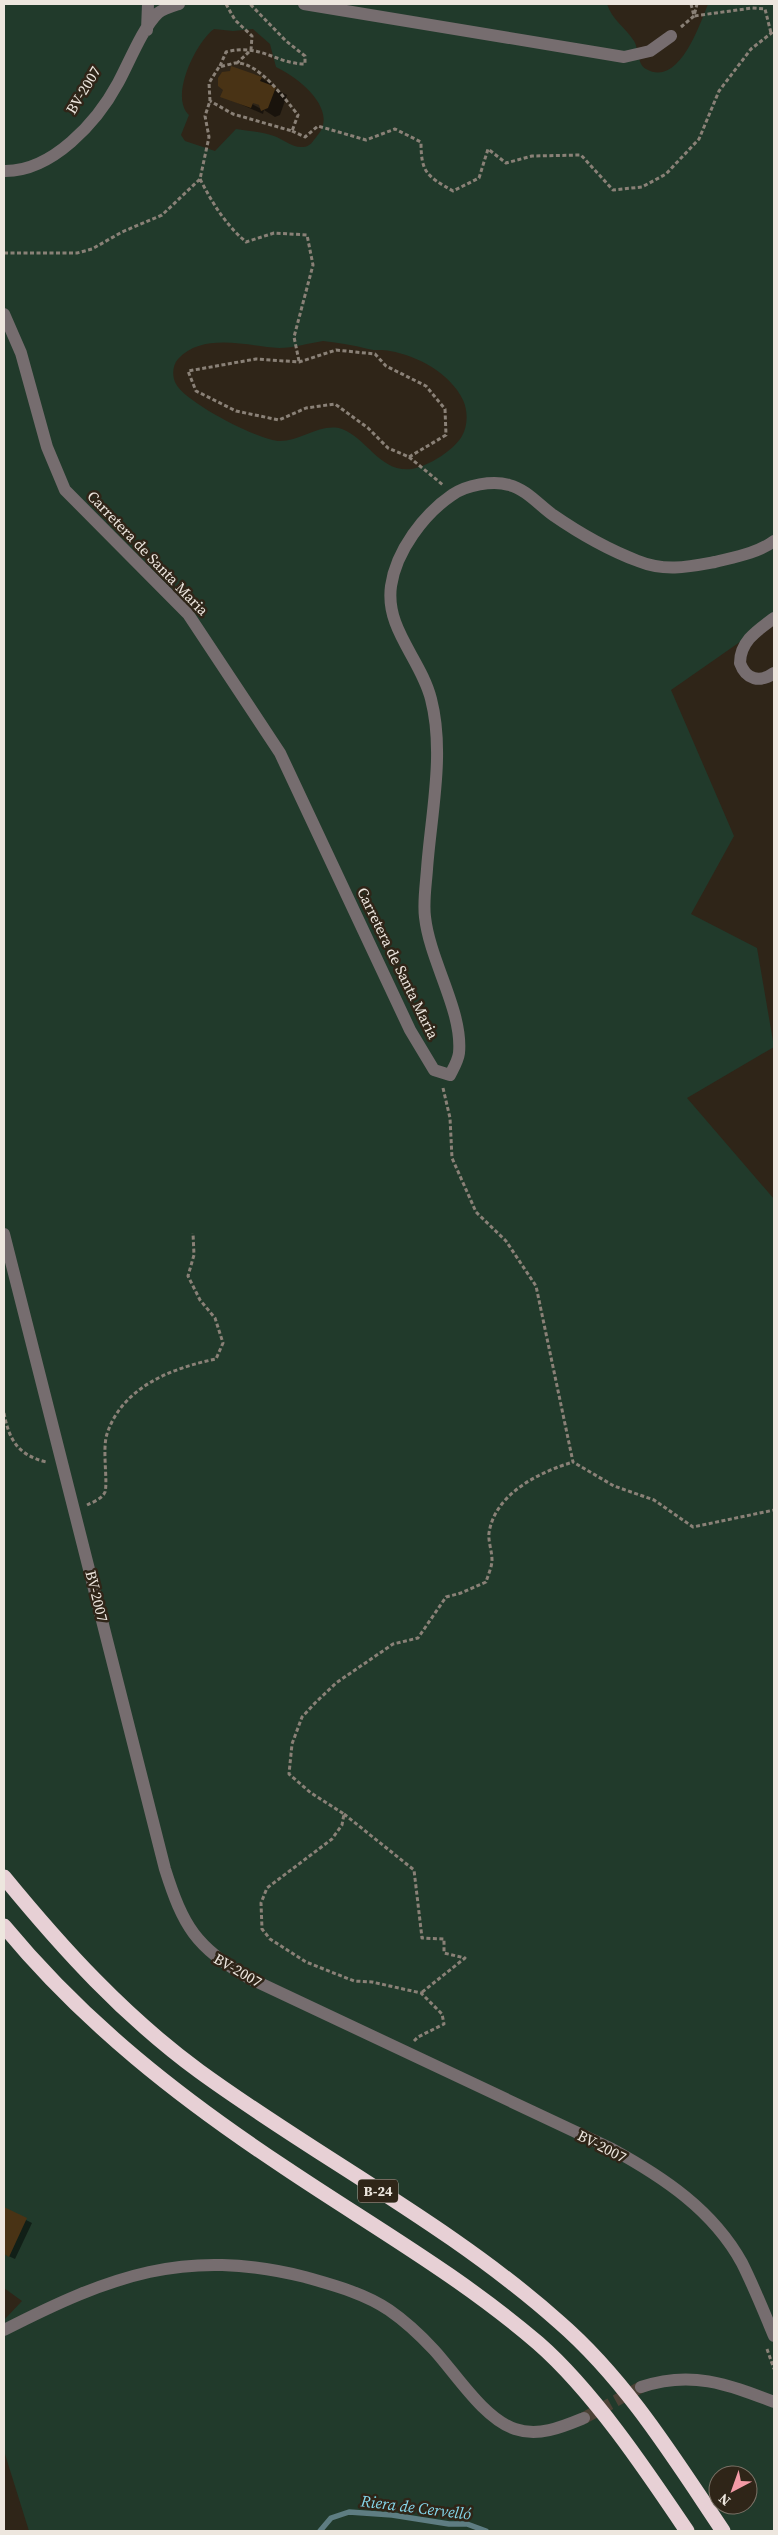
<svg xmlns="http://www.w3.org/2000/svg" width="778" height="2535" viewBox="0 0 778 2535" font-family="'Source Serif 4',serif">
<rect width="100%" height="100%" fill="#2f2518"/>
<path fill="#213a2b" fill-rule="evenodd" d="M 4,4 L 607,4 C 612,20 625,27 634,41 C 639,49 637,64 646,69 C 679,88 700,24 708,4 L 774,4 L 774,614 L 737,644 L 671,690 L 734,836 L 691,914 L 757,948 L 774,1047 L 687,1098 L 774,1199 L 774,2531 L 29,2531 L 4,2451 L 4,2320 L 22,2301 L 4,2288 ZM 214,29 L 233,31 L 253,29 L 270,44 L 276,67 C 298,77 340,110 317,136 C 313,141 310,147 303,147 C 292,148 283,139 274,136 C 262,132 249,131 236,129 L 215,151 L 185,141 L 181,135 L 189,115 C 169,97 196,42 214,29 ZM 323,341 C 339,343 353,345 368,349 C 375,351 383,349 390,351 C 418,356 450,373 463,400 C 468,411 468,425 462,436 C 454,450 429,466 412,469 C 380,473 368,439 342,429 C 322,422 301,441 280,441 C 260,441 186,403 176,384 C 172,377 172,366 178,359 C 203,332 247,346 279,348 C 294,348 309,343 323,341 ZM 718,2475 L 748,2475 L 748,2505 L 718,2505 Z"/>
<path fill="#0007" fill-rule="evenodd" d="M 261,78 L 272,84 L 271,87 L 287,95 L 280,115 L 275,117 L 264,110 L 263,114 L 222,96 ZM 249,99 L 261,106 L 261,109 L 247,101 Z
M 4,2209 L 32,2223 L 15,2259 L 4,2254 Z"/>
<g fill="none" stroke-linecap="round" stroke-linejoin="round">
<path stroke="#5e7d82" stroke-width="5.5" d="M 320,2531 L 331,2518 L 349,2512 L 392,2515 L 449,2524 L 467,2524 L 486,2531"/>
</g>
<path fill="#493315" d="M 231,66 L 262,77 L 260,81 L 276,87 L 268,108 L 261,111 L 259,105 L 253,103 L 251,108 L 220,97 L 223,90 L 218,86 L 218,78 L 222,72 L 230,71 Z
M 4,2207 L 27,2218 L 9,2257 L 4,2254 Z"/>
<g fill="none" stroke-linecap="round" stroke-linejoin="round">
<path stroke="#4c4236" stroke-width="12" stroke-dasharray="12 6" stroke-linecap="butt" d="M 584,2418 L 641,2387"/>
<path stroke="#8a8177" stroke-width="3" stroke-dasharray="4 2.5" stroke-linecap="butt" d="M 226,4 L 235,20 L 252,36 L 251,50 L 237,63
M 691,4 L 694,16 L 752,8 L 765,9 L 771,33
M 681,27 L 694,16 L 697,4
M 220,66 L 226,52 C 261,43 276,64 305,64 L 305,56 L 286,41 L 250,4
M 292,131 L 305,137 L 318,126 L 366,140 L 395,129 L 421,142 C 421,173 427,176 453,191 L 479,178 L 488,149 L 506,163 L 532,156 L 581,155 L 613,190 L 642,187 L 666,174 L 699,139 L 719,91 L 751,49 L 774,31
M 200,179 C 213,204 225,224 246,242 L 274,233 L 307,235 L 313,265 L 294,337 L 299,361
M 4,253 L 77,253 L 92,249 L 122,232 L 162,215 L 200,179 L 209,137 L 205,116 L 210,101 L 209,83 L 219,67 C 224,66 230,64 235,63 C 258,61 285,99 298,115 L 292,131 L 233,114 L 210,101
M 336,350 L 375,354 L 386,366 L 426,386 L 445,409 L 446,435 L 409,457 L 388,448 L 368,428 L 335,404 L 306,408 L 279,420 L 236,411 L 196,391 L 188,371 L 256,359 L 299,362 Z
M 409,457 L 443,485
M 443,1088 L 450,1118 L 452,1158 L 476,1212 L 506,1241 L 536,1286 L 573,1462 L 614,1486 L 654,1500 L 693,1527 L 774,1510
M 4,1413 C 9,1440 18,1455 46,1462
M 87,1505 C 93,1502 102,1499 105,1492 C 108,1481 102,1449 107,1434 C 122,1387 172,1368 216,1359 L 223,1343 L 215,1318 L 200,1300 L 188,1276 L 194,1255 L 193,1233
M 344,1814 L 414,1870 L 422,1938 L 444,1939 L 444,1953 L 465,1958 L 421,1993
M 414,2041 L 418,2037 L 444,2024 L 442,2014 L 421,1993 L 372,1982 L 354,1981 L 306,1962 L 270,1939 L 262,1929 L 261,1903 L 267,1888 L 332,1839 L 342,1825 L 344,1814 L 311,1793 L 289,1774 L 292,1744 L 302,1717 L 315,1703 L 336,1683 L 393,1644 L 418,1638 L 446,1597 L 461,1593 L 486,1582 C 488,1575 492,1567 492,1560 C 492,1551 488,1541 489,1533 C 495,1493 540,1472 573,1462
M 767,2349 L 774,2369"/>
<path stroke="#766d6f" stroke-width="12" d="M 304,4 L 624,57 L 650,51 L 671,36
M 147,30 L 148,4
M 4,171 C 52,172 97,122 118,83 C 128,65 143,27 158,13 C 163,9 173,6 179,4
M 4,314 L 21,353 L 47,447 L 65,490 L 188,614 L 280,753 L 410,1030 L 434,1070 L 450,1075 C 453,1069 458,1061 459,1053 C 463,1011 430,962 425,917 C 423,902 426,884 427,869 C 431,814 445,753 431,699 C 421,659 385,629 391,586 C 396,551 424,514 452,495 C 466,485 493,480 509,485 C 526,489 539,505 553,515 C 579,533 609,550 638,561 C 665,572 688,567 715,562 C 735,557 758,553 774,541
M 774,618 C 758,630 740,641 740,663 C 746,680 760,683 774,673
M 4,1234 L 165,1869 C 183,1926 196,1948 249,1978 L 612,2149 C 663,2177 713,2210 742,2263 C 754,2287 764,2312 774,2336
M 4,2330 C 110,2276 185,2247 305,2277 C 333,2285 364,2293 389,2310 C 405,2321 421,2336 434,2350 C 456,2374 484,2419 515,2429 C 539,2437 562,2427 584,2418
M 641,2387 C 691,2370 727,2384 774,2402"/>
<path stroke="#e7d0d5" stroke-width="15" d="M 4,1877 C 63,1949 124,2016 199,2071 C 317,2157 450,2225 559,2322 C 626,2380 674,2458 723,2531
M 4,1926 C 85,2024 181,2099 287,2169 C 372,2226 460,2276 538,2343 C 593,2391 646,2470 687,2531"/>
</g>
<g text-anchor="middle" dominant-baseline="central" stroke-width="5" stroke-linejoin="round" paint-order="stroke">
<rect fill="#2f2518" stroke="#b4aca3" stroke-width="1" x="358" y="2179.5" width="40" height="23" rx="4"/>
<g font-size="14" font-weight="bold" fill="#ede6de">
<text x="378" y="2191">B-24</text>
</g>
<g font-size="15" fill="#ede6de" stroke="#2f2518">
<text transform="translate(83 90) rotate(-59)">BV-2007</text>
<text transform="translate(148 553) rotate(46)">Carretera de Santa Maria</text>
<text transform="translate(398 963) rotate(64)">Carretera de Santa Maria</text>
<text transform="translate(97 1596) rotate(76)">BV-2007</text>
<text transform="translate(238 1970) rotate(30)">BV-2007</text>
<text transform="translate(602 2146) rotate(27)">BV-2007</text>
</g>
<g font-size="16" font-style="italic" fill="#85d7eb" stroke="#2f2518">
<text transform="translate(416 2507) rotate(7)">Riera de Cervelló</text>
</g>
</g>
<rect width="778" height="2535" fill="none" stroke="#ede6de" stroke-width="10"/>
<g transform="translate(733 2490) rotate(221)"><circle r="24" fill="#2f2518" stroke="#7b7267"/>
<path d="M0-4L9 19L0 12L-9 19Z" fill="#f49aa6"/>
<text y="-8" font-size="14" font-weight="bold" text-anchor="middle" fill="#ede6de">N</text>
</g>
</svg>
